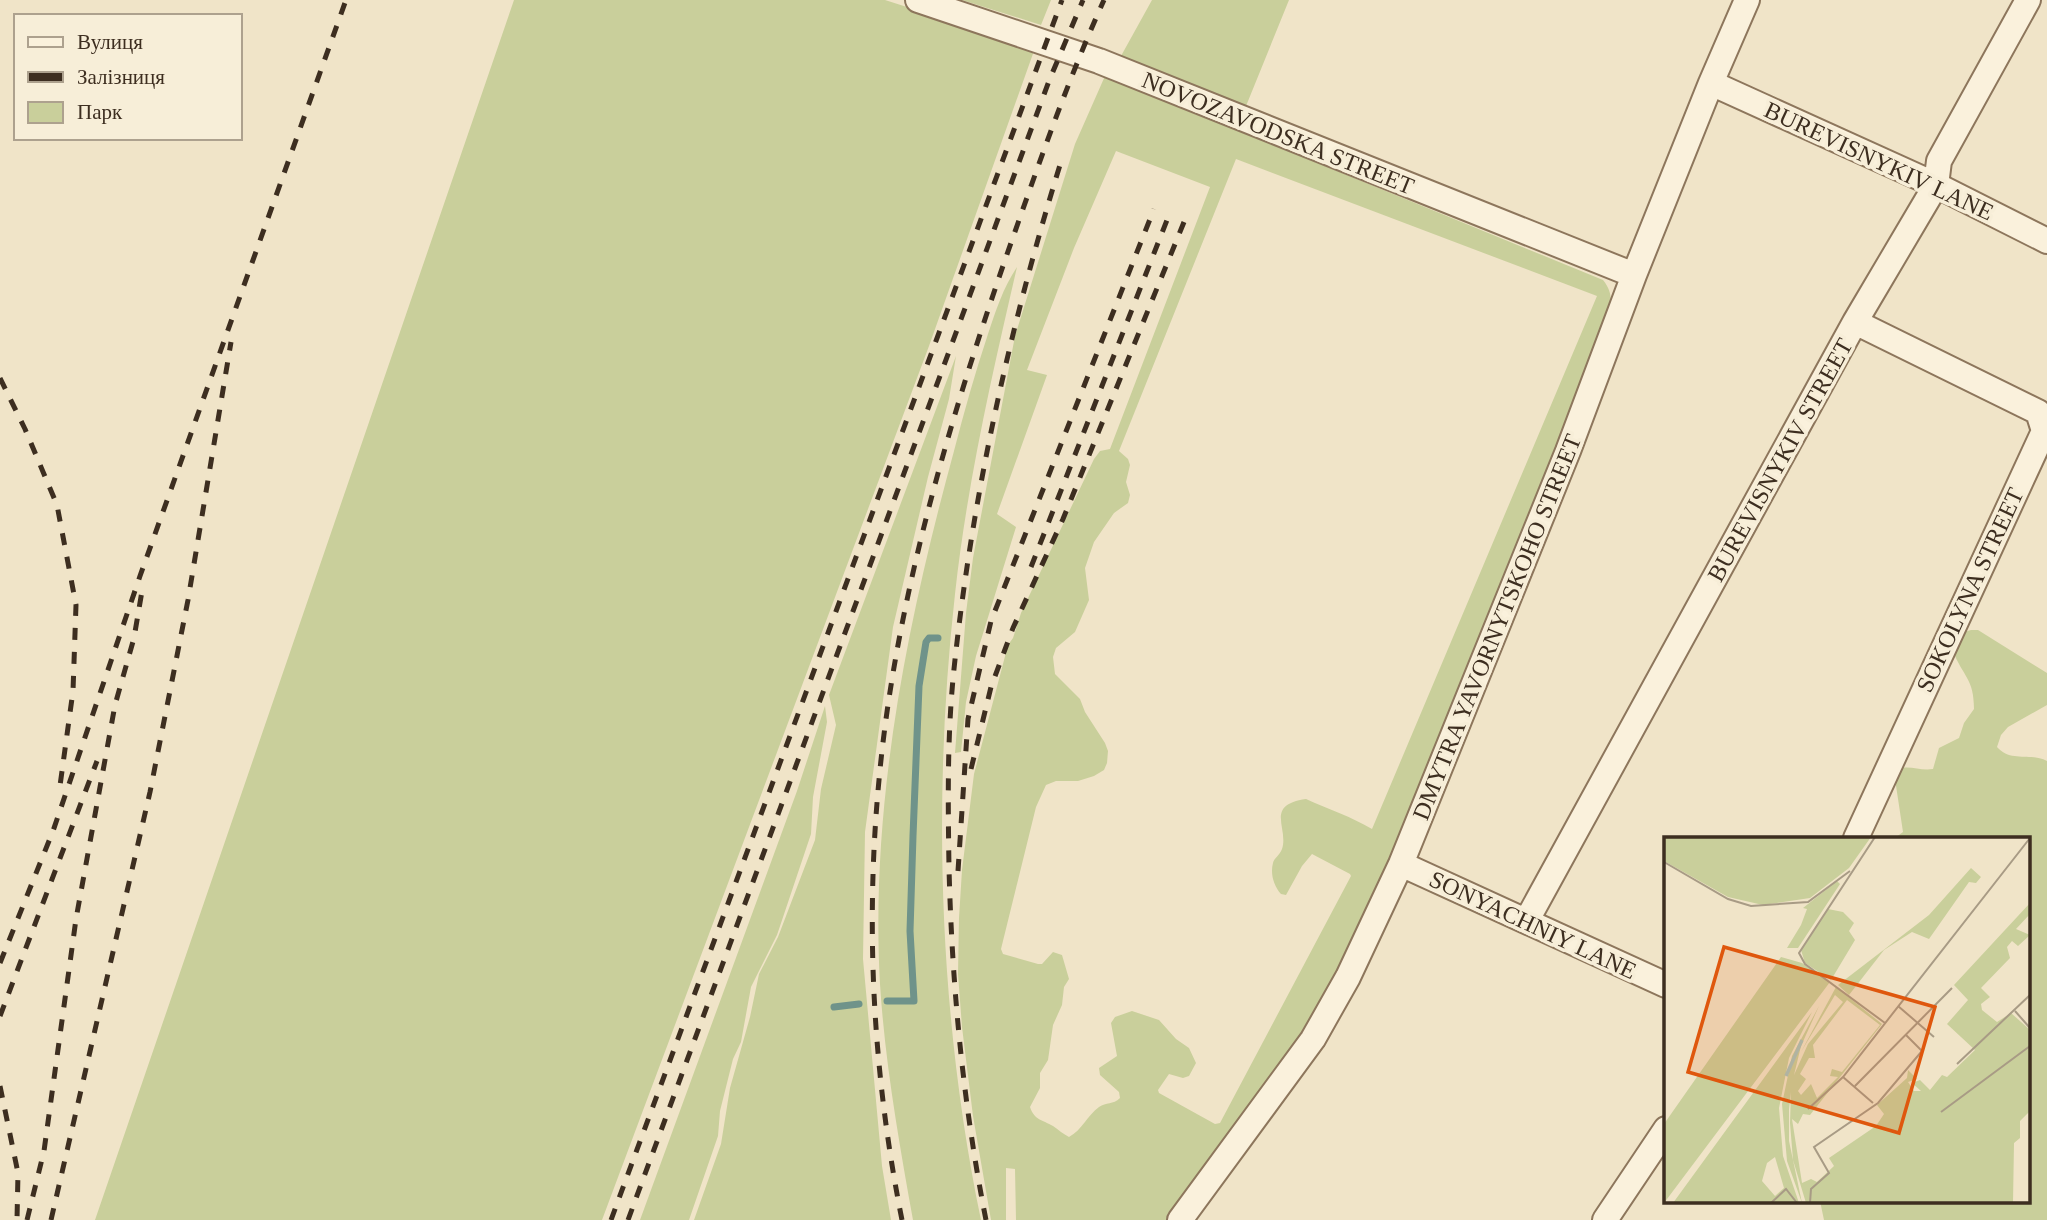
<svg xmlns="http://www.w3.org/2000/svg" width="2047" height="1220" viewBox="0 0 2047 1220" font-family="Georgia,serif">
<rect width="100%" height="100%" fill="#f0e4c8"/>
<path fill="#c9cf9b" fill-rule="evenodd" d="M 514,0 L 885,0 L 1035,48 L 929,346 L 602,1220 L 95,1220 Z
M 962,0 L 1051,0 L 1041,25 Z
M 1152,0 L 1289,0 L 1244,111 L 1121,56 Z
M 1105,76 L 1603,280 C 1612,291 1612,301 1609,314 L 1391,861 L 1327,1003 L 1173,1220 L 1016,1220 L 1015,1169 L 1006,1168 L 1006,1220 L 991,1220 L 973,1116 L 962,1027 L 958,974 L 959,918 L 962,870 L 974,774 L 1008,645 L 1013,638 L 1021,613 L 1094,459 L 1100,451 L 1110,449 L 1210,187 L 1116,151 L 1074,248 L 1027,370 L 1047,375 L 997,514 L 1016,527 L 976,656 L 966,702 L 961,752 L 955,753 L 966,613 L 973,558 L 1015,336 L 1075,144 ZM 1236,159 L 1597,296 L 1372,829 C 1352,817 1328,809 1306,799 C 1264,805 1289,828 1282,849 C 1280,855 1274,858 1273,863 C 1270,874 1274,886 1281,894 L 1286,895 L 1302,866 L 1312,854 L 1350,874 L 1351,876 L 1220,1123 L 1215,1124 L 1159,1093 L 1158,1090 L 1169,1074 L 1183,1078 L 1189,1076 L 1196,1063 L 1189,1048 L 1176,1039 L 1159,1020 L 1132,1011 L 1115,1017 L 1111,1023 L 1117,1056 L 1099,1068 L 1100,1075 L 1119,1092 L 1120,1098 C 1113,1105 1106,1102 1099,1107 C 1087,1116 1082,1130 1069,1137 C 1063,1134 1059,1130 1053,1126 C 1043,1120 1034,1120 1030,1107 L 1040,1088 L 1040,1073 L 1048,1060 L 1053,1025 L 1062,1005 L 1064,987 L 1069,979 L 1062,955 L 1053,952 L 1042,964 L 1038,964 L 1003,954 L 1001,949 L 1036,807 L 1046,785 L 1056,781 L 1078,781 L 1094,776 L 1104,770 L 1107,763 L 1108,751 L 1105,743 L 1085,712 L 1080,699 L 1055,674 L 1053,657 L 1056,648 L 1075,632 L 1089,600 L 1085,568 L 1094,542 L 1114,513 L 1128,503 L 1130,495 L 1126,482 L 1130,465 L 1128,459 L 1119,451 Z
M 1017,267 C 992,375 967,484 955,594 C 932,799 939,1018 981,1220 L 913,1220 C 899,1142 885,1063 880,984 C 870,805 907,623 954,451 C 964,412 975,373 988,334 C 996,310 1003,288 1017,267 Z
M 956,356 L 949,399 L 928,477 L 893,627 L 865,832 L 863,959 L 882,1166 L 891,1220 L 694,1220 L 721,1144 L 730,1088 L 750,1017 L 759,974 L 778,937 L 815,840 L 821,789 L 836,725 L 829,695 Z
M 1971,630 L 1978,630 L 2047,673 L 2047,705 L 2008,727 L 2001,735 L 1997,747 C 2011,763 2030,752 2047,761 L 2047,1220 L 1824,1220 L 1820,1201 L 2028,1201 L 2028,838 L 1895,838 L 1903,832 L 1895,779 L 1900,768 C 1913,766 1921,771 1933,769 L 1939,748 L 1959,738 L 1964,723 L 1974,709 C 1974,678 1963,677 1953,651 L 1961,633 Z
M 825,706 L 827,722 L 813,797 L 811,834 L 777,935 L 751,987 L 741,1042 L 733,1059 L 720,1111 L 718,1136 L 689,1220 L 640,1220 L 797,791 Z"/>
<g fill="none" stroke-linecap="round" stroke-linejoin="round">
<path stroke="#6f938a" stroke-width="7" d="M 887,1001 L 914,1001 L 910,931 L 913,836 L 919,686 L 926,642 L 929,638 L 938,638
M 834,1007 L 859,1004"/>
<g stroke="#8d765c" stroke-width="28">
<path id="minor" d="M 918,0 L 1099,61 L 1634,275
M 1711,83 L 1936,185 L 2047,241
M 1855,322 L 2038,412 L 2044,431 L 1856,838
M 1401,864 L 1666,985
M 1527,920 L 1855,322 L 1936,185 L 1939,161 L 2028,0
M 1180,1220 L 1313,1039 L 1348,977 L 1401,864 L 1568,451 L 1634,275 L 1711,83 L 1747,0
M 1605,1220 L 1666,1129"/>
</g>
<use href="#minor" stroke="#faf1dc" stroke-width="24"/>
<path stroke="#3d2e20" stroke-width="5" stroke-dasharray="12 12" stroke-linecap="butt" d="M 0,378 L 25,429 L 57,505 L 76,605 L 73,691 L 59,793
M 1031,567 L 1169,215
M 971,769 L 991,687 L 1013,628 L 1063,519 L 1184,222
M 958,871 L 968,719 L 991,621 L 1154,209
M 0,963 L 53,831 L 140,576 L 346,0
M 0,1016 L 97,761
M 0,1086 L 18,1173 L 17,1220
M 27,1220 L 44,1151 L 76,919 L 115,705 L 134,638 L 142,591
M 51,1220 L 150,792 L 188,600 L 231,342
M 611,1220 L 1062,0
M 628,1220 L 1049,81 L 1083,0
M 902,1220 C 873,1075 865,927 879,780 C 895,605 948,425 1005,260 C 1036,172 1066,84 1104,0
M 986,1220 C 963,1104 952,986 949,868 C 948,802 947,735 954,669 C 972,498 1009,330 1060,165"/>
</g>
<g text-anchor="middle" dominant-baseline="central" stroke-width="7" stroke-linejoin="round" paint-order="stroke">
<g font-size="24" fill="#3d2e20" stroke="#f7eed8">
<text transform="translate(1278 133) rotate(22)">NOVOZAVODSKA STREET</text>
<text transform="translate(1879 161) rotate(25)">BUREVISNYKIV LANE</text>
<text transform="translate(1780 460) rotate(-61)">BUREVISNYKIV STREET</text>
<text transform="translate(1970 590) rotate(-65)">SOKOLYNA STREET</text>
<text transform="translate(1497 627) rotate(-68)">DMYTRA YAVORNYTSKOHO STREET</text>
<text transform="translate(1533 925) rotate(25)">SONYACHNIY LANE</text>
</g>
</g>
<g transform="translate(1664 837)">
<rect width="366" height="366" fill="#f0e4c8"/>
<path d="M 0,0 L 207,0 L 185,31 L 146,61 L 99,68 L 64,60 L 0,24 ZM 307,31 L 317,40 L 312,46 L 305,45 L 265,102 L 248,95 L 220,113 L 185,158 L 174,148 L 265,78 ZM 173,44 L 176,47 L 134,111 L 123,111 L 137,88 L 143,72 L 139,71 ZM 366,66 L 366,77 L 352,92 L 366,98 L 354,109 L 348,104 L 343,110 L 346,121 L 317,151 L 326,160 L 317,167 L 318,173 L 333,185 L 347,176 L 366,193 L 366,274 L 356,284 L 356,301 L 350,306 L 349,366 L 142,366 L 129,323 L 126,286 L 127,255 L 125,272 L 125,304 L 138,366 L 123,324 L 118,267 L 128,219 L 155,169 L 137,209 L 130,238 L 144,207 L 179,165 L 171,158 L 137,215 L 172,150 L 218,187 L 146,278 L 139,277 L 134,287 L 128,282 L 138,346 L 147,342 L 153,345 L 170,329 L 165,321 L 212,289 L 220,277 L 213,268 L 243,241 L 244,233 L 253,242 L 244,245 L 250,254 L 257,254 L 248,246 L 256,243 L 266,253 L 278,238 L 283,240 L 311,213 L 283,187 L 304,163 L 290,148 ZM 183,163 L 216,188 L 178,235 L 168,232 L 166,239 L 174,240 L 153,261 L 147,247 L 137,258 L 134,254 L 142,242 L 136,237 L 145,221 L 151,221 L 149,208 ZM 164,72 L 179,75 L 190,86 L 185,94 L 191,103 L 167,143 L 141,126 L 137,113 ZM 117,120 L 138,126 L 166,145 L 0,366 L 0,287 ZM 148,175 L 125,221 L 115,271 L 119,319 L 135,366 L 9,366 ZM 111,320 L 120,351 L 111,359 L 98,344 L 103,326 Z" fill="#c9cf9b" fill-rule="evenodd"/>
<path fill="none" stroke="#a9c4bc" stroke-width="3.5" d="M 122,239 L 138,203"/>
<path fill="none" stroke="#a89b85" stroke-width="2" d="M 211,0 L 135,116 L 141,127 L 221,186M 0,25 L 64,62 L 87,69 L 144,65 L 186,34M 234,169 L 270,200M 351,174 L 366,191M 293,227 L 366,158M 179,240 L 209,266M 191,249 L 288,151M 144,272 L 179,240 L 366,1M 277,275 L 366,209M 107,366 L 122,352 L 133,366M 146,366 L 147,352 L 165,336 L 150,310 L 214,266 L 258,214 L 242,198"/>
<path fill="#df570d" fill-opacity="0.15" stroke="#df570d" stroke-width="3.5" d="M 60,110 L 271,170 L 235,296 L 24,235 Z"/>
<rect width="366" height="366" fill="none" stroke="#3d2e20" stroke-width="3.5"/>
</g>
<rect x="14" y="14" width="228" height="126" fill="#f7eed8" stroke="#ada18e" stroke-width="2"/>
<rect x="28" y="37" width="35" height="10" fill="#faf1dc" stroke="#ada18e" stroke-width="2"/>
<text x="77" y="49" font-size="21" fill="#3d2e20">Вулиця</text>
<rect x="28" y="72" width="35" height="10" fill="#3d2e20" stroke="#ada18e" stroke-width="2"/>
<text x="77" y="84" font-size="21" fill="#3d2e20">Залізниця</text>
<rect x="28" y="102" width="35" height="21" fill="#c9cf9b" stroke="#ada18e" stroke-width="2"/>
<text x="77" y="119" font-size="21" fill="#3d2e20">Парк</text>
</svg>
